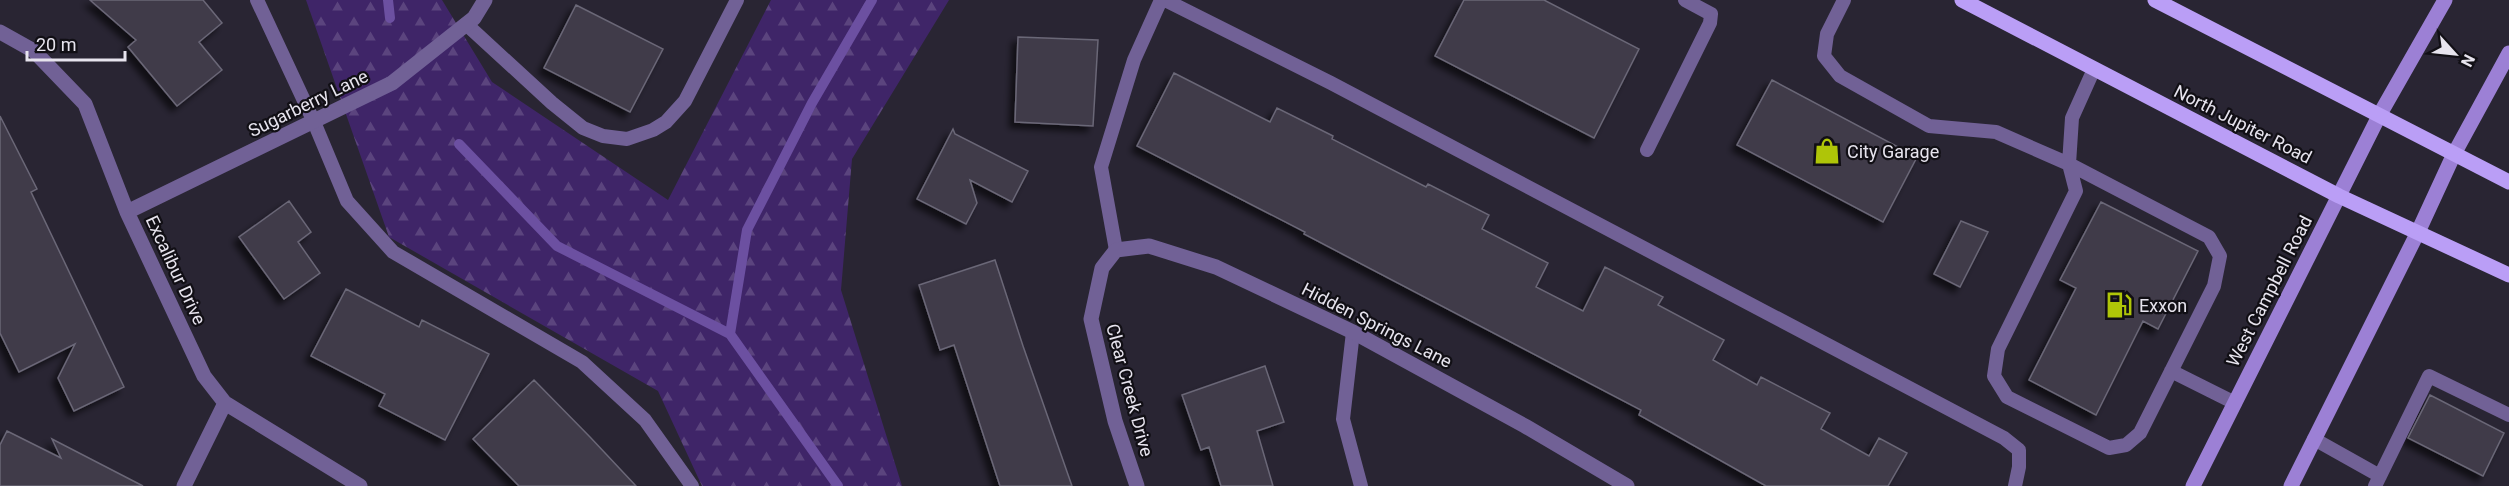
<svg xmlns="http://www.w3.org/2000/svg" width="2509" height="486" viewBox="0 0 2509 486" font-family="Roboto,sans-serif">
<defs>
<pattern id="forest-firs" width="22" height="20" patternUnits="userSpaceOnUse" patternTransform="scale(1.5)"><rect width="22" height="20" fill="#3f2568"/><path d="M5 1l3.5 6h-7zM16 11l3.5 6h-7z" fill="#5b447e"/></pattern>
<filter id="shadow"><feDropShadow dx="-5.5" dy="5.5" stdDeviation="3" flood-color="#0009"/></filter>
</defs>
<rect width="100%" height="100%" fill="#292533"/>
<path fill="url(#forest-firs)" d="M 306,0 L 442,0 L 492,82 L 668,200 L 771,0 L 949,0 L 852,159 L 841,290 L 902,486 L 702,486 L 658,391 L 389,237 Z"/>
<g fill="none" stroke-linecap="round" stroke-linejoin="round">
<path stroke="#6c50a1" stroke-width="10" d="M 388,0 L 390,18
M 459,144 L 557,246 L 730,334 L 838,486
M 730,334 L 747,230 L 812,103 L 872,0"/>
</g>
<path fill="#3f3b4a" stroke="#6b6777" stroke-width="1.5" filter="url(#shadow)" d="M 90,0 L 203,0 L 222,23 L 199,42 L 222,70 L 177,106 L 128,47 L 136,40 Z
M 1464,0 L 1544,0 L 1639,49 L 1594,138 L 1435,56 Z
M 576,5 L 663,49 L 630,112 L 544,68 Z
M 1018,37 L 1098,40 L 1093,126 L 1015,122 Z
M 1174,73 L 1270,122 L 1277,108 L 1333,136 L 1332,139 L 1426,187 L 1428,184 L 1489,215 L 1482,229 L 1548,263 L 1536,287 L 1583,311 L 1605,267 L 1663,297 L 1658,305 L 1724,340 L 1713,360 L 1757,385 L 1761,377 L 1830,413 L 1821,429 L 1869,456 L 1879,438 L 1907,453 L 1888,486 L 1766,486 L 1639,415 L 1641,410 L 1304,234 L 1305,232 L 1137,146 Z
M 1772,80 L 1917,157 L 1883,222 L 1737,145 Z
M 0,116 L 37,189 L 31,192 L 124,387 L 74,411 L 58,378 L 75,344 L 19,372 L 0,333 Z
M 953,129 L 955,134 L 1028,171 L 1012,202 L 970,180 L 977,203 L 966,224 L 917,199 Z
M 289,201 L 311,232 L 298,242 L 320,273 L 284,299 L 239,237 Z
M 2101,202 L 2198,251 L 2158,329 L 2143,321 L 2096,415 L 2029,380 L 2076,288 L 2060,280 Z
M 1961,221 L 1988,232 L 1960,287 L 1934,274 Z
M 995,260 L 1023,346 L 1072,486 L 1000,486 L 954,345 L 940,350 L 919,285 Z
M 346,289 L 419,327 L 422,320 L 489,354 L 445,440 L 379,406 L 385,394 L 311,356 Z
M 1265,366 L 1284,422 L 1257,431 L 1273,486 L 1221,486 L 1209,447 L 1201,450 L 1182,395 Z
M 534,380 L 590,437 L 636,486 L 519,486 L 473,439 Z
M 2430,395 L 2504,433 L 2483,476 L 2408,438 Z
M 7,431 L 61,458 L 52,439 L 143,486 L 0,486 L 0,445 Z"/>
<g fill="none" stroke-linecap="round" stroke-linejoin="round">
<path stroke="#716196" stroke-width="14" d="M 257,0 L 314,122 L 347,201 L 393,252 L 582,362 L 645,420 L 692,486
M 1165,0 L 1331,83 L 2004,438 L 2019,450 L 2019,467 L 2015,486
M 1844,0 L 1827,34 L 1824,56 L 1840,76 L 1929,126 L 1996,132 L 2069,164 L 2209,237 L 2220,256 L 2214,286 L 2140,433 L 2126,445 L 2109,448 L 2007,397 L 1994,376 L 1998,349 L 2076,191 L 2069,164 L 2072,118 L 2094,69
M 466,24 L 552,103 L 583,128 L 603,136 L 627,139 L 653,130 L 666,122 L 685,101 L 737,0
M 1647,150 L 1710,23 L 1711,14 L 1685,0
M 1116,250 L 1101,167 L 1134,60 L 1161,0
M 1353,332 L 1343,419 L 1361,486
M 2171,371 L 2235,403
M 2314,439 L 2380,476
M 2375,486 L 2429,376 L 2509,415"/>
<path stroke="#716196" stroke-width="15" d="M 0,32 L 34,51 L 85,104 L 127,212 L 204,376 L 225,403 L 360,486
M 127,212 L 392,83 L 474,18 L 485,0
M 184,486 L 225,403
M 1137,486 L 1115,421 L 1091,319 L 1102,268 L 1116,250 L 1149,246 L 1216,267 L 1353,332 L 1525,426 L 1627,486"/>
<path stroke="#9c80d5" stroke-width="15" d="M 2193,486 L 2380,114 L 2445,0
M 2291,486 L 2418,232 L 2454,154 L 2509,53"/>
<path stroke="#ba9ef6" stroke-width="15" d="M 1962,0 L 2339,196 L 2509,275
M 2155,0 L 2509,182"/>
</g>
<defs>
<g id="shop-bare" transform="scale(2.07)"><path d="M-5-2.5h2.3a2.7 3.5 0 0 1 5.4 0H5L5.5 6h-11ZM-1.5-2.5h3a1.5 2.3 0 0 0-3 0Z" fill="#afc508" stroke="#110f15" stroke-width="2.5" paint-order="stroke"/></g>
<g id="fuel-bare" transform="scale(2.07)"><path d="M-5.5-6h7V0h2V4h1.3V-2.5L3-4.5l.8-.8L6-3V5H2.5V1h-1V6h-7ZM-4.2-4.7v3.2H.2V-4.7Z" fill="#afc508" stroke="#110f15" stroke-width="2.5" paint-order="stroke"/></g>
</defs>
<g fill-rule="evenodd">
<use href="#shop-bare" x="1827" y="151"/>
<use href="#fuel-bare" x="2119" y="305"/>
</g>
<g text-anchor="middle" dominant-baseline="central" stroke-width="4.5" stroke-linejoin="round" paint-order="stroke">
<g font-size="18" fill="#e7e4ee" stroke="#110f15">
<text transform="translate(308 103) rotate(-26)">Sugarberry Lane</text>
<text transform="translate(2243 124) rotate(27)">North Jupiter Road</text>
<text transform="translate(176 270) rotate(65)">Excalibur Drive</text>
<text transform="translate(2269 291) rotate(-63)">West Campbell Road</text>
<text transform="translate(1377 325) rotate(27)">Hidden Springs Lane</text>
<text transform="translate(1130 390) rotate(75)">Clear Creek Drive</text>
</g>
<g font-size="18" fill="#e7e4ee" stroke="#110f15" text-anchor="start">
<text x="1847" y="151">City Garage</text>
<text x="2139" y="305">Exxon</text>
</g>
</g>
<g transform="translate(2455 54) rotate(117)" stroke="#110f15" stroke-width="4.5" paint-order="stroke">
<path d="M0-4.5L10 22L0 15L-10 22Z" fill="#e7e4ee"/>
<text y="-9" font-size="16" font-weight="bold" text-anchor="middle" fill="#e7e4ee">N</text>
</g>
<path d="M27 51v9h98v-9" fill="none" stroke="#e7e4ee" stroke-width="3"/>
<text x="36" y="51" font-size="18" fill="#e7e4ee" stroke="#110f15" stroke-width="4.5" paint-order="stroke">20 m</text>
</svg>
